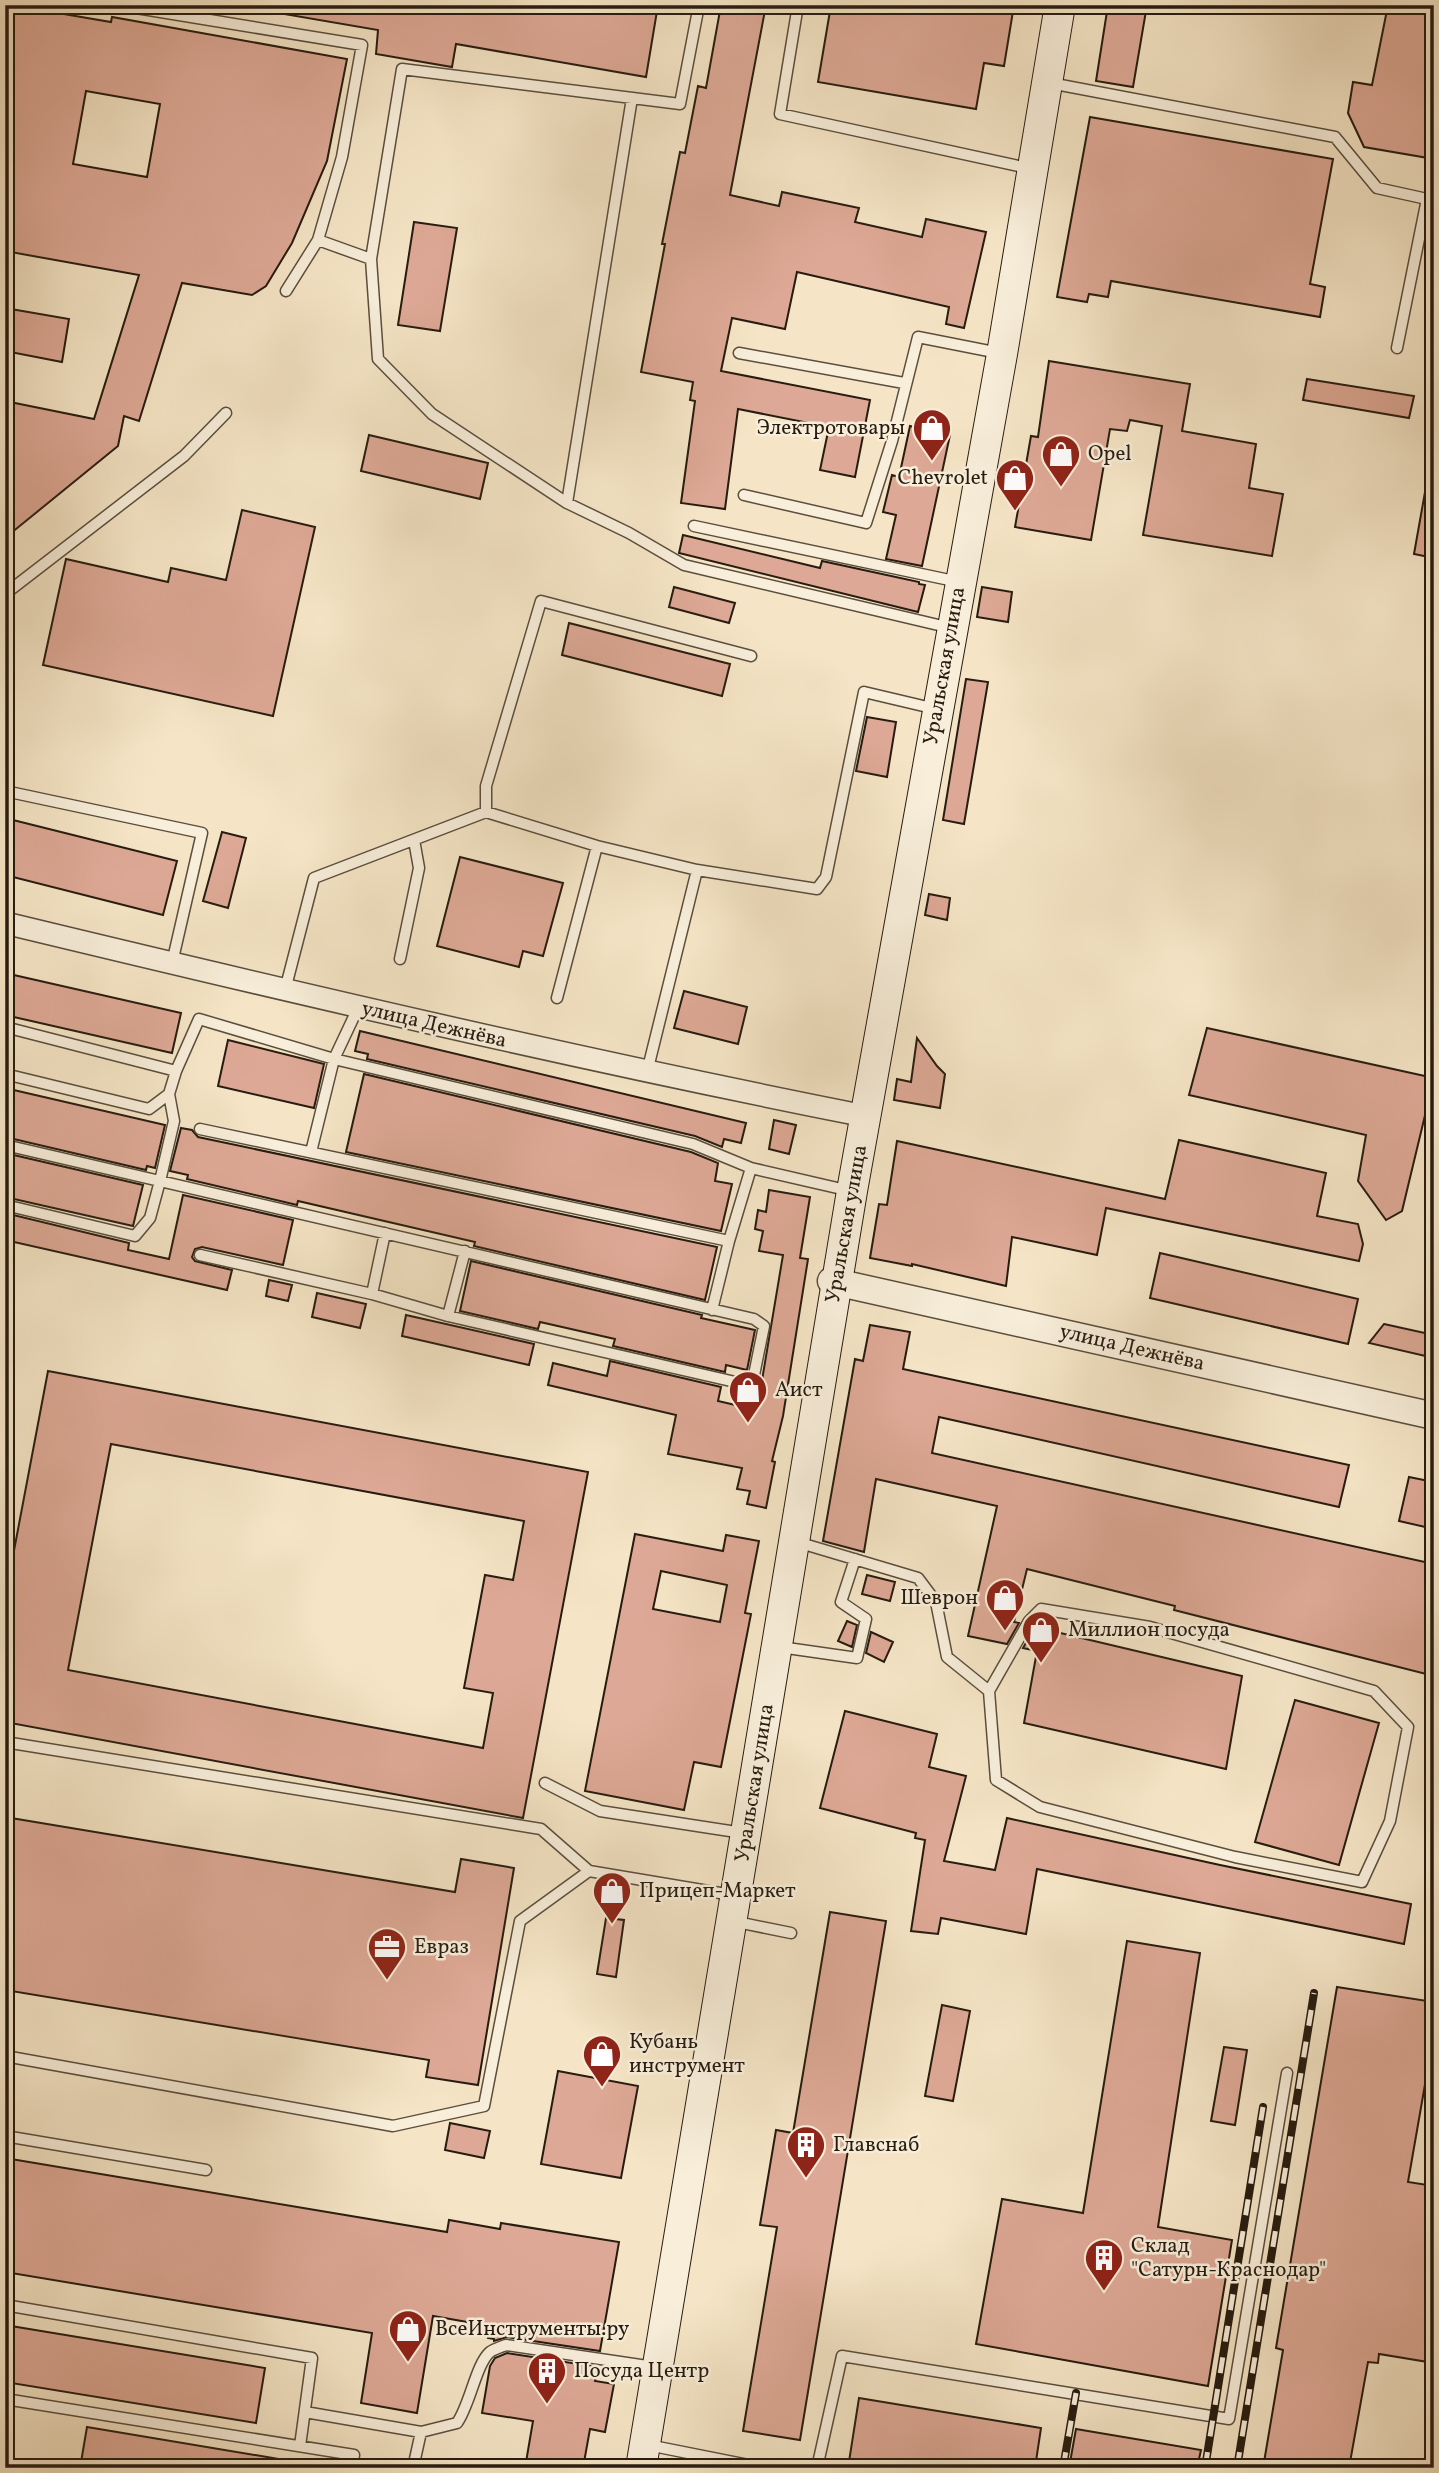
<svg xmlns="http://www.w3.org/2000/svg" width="1439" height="2473" viewBox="0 0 1439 2473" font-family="Vollkorn,serif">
<rect width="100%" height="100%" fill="#f5e5c6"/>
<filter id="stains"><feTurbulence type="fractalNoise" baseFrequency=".00286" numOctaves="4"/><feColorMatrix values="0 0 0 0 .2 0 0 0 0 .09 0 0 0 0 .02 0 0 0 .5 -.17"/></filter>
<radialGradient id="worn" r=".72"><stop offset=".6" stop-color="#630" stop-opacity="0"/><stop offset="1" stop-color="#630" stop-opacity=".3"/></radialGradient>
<path fill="#dda895" stroke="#271c10" stroke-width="2" fill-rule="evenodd" d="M 5,5 L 28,5 L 28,8 L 111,22 L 112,17 L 347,59 L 327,161 L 292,243 L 266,286 L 252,295 L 182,283 L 139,421 L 124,416 L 118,446 L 5,538 L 5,401 L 94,419 L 139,275 L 5,251 ZM 86,91 L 160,104 L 147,177 L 73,164 Z
M 285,5 L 658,5 L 646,77 L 456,44 L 452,67 L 376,54 L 378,30 L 284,14 Z
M 721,5 L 766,5 L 730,195 L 779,206 L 782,192 L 859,208 L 855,222 L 922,237 L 926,219 L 986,232 L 964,328 L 946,324 L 949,307 L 797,272 L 785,329 L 732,318 L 721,371 L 870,400 L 855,477 L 820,470 L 829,427 L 738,409 L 725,509 L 681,503 L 695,401 L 690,400 L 693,382 L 641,372 L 665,244 L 662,244 L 680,152 L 685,153 L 698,86 L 706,88 Z
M 831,5 L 1014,5 L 1004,66 L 984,63 L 976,109 L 818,82 Z
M 1108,5 L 1147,5 L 1133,87 L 1096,81 Z
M 1388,5 L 1434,5 L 1434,159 L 1364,147 L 1348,113 L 1353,82 L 1372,85 Z
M 1090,117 L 1333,159 L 1310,284 L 1325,287 L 1320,317 L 1111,281 L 1108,297 L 1089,294 L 1087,302 L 1057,297 Z
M 414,222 L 457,228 L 440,331 L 398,325 Z
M 5,308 L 69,319 L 62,362 L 5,351 Z
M 1049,361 L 1190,384 L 1182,431 L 1256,444 L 1249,488 L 1283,494 L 1272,556 L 1143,535 L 1162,426 L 1130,420 L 1127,431 L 1110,429 L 1091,540 L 1015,527 L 1031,436 L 1038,437 Z
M 1307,379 L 1414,396 L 1409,418 L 1303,400 Z
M 910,426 L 950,435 L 922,566 L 886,559 L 896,515 L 883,512 L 892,475 L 899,477 Z
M 369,435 L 488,463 L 480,499 L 361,471 Z
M 1425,492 L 1434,493 L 1434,558 L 1414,554 Z
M 242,510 L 315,527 L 273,716 L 43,665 L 66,559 L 168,582 L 171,568 L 226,580 Z
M 683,535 L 820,568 L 822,561 L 919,582 L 919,584 L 925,585 L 918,612 L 679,553 Z
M 674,587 L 735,603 L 729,623 L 669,607 Z
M 982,587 L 1012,592 L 1008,622 L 977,617 Z
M 569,623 L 730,664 L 722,696 L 562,655 Z
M 966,679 L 988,682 L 964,824 L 943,820 Z
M 867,717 L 896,722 L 887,777 L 856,771 Z
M 5,818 L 177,861 L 163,915 L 5,875 Z
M 222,832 L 246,838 L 228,908 L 203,901 Z
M 460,857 L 563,883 L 543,956 L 523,951 L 519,967 L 437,946 Z
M 929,894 L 950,898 L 947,920 L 925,915 Z
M 5,973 L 181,1013 L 172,1053 L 5,1015 Z
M 684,991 L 747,1007 L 738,1044 L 674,1028 Z
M 1207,1028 L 1434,1078 L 1402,1211 L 1386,1220 L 1358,1181 L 1366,1135 L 1189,1095 Z
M 360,1031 L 746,1123 L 741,1143 L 724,1139 L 722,1147 L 695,1136 L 367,1059 L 368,1054 L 355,1051 Z
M 917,1038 L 937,1066 L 945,1074 L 940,1108 L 894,1100 L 897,1079 L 911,1082 Z
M 228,1040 L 324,1064 L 314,1108 L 218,1086 Z
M 364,1074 L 691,1152 L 718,1163 L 715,1181 L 732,1184 L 721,1231 L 346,1152 Z
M 5,1088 L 165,1125 L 155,1168 L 147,1166 L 146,1170 L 5,1137 Z
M 774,1120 L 796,1125 L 789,1154 L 769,1149 Z
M 181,1128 L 192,1130 L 198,1137 L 717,1247 L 705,1300 L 474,1246 L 475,1242 L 298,1201 L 297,1205 L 187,1179 L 188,1175 L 170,1171 Z
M 1179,1140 L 1326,1173 L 1317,1216 L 1358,1224 L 1363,1244 L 1359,1261 L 1106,1208 L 1097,1255 L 1012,1237 L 1006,1286 L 912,1264 L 912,1266 L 870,1258 L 879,1204 L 887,1205 L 897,1141 L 1165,1199 Z
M 5,1153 L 143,1185 L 133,1226 L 5,1197 Z
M 769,1190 L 810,1197 L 800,1258 L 808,1259 L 783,1416 L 772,1461 L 775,1462 L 766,1508 L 747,1504 L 750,1491 L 737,1489 L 742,1468 L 668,1454 L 676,1415 L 548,1385 L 553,1363 L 607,1376 L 610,1361 L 721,1387 L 718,1401 L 757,1410 L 783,1255 L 759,1251 L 763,1231 L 755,1229 L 758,1210 L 766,1212 Z
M 183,1195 L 293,1220 L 283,1265 L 202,1247 L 195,1249 L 192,1257 L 195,1261 L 232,1270 L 227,1290 L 5,1240 L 5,1213 L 129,1243 L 128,1250 L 169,1259 Z
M 1160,1253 L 1358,1299 L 1348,1344 L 1150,1298 Z
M 471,1261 L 702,1315 L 701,1318 L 755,1330 L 747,1370 L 726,1365 L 725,1372 L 613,1346 L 615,1339 L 540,1322 L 538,1329 L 460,1311 Z
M 269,1280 L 292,1285 L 288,1301 L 266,1296 Z
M 317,1293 L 366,1304 L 360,1328 L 312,1317 Z
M 406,1315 L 534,1344 L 529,1365 L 402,1336 Z
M 1384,1324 L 1434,1335 L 1434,1358 L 1369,1343 Z
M 870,1325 L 910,1332 L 903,1369 L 1349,1465 L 1339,1507 L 939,1417 L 932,1453 L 1434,1564 L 1434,1676 L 1174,1610 L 1175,1606 L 1027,1569 L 1014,1622 L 1019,1623 L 1007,1644 L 968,1636 L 997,1506 L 876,1479 L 864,1552 L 823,1541 L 855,1359 L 863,1361 Z
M 48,1371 L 588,1472 L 523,1818 L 5,1722 L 5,1598 ZM 111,1444 L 524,1521 L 513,1580 L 485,1575 L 464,1688 L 493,1693 L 483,1748 L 68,1670 Z
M 1409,1477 L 1434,1482 L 1434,1529 L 1399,1521 Z
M 635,1534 L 723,1551 L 726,1535 L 759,1541 L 745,1613 L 751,1614 L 721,1767 L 694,1762 L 684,1810 L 585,1791 ZM 661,1571 L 727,1585 L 720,1622 L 653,1609 Z
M 867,1575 L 895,1582 L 890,1601 L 862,1594 Z
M 847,1621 L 857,1625 L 852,1647 L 838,1641 Z
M 1035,1627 L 1242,1676 L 1226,1769 L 1024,1723 L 1037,1651 L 1023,1648 Z
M 871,1632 L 893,1642 L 884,1662 L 866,1653 Z
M 1295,1700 L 1379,1723 L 1339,1865 L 1255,1842 Z
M 845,1711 L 937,1734 L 929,1767 L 966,1776 L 944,1861 L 995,1870 L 1007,1818 L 1220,1865 L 1411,1904 L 1404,1944 L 1037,1869 L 1026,1934 L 941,1918 L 938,1934 L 911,1931 L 925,1840 L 915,1838 L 916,1833 L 820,1808 Z
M 5,1817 L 455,1892 L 461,1859 L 514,1868 L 478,2085 L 426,2077 L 429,2060 L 5,1990 Z
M 830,1912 L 886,1921 L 800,2440 L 743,2431 L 777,2227 L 760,2225 L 776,2130 L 793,2133 Z
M 606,1918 L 624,1920 L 616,1977 L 597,1974 Z
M 1127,1941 L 1200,1953 L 1158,2227 L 1232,2240 L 1208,2386 L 976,2344 L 1002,2199 L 1083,2213 Z
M 1337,1987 L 1434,2002 L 1434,2033 L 1408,2182 L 1434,2186 L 1434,2363 L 1379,2354 L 1378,2363 L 1368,2362 L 1349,2468 L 1263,2468 L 1283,2350 L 1276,2348 Z
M 942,2005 L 970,2011 L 953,2101 L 925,2096 Z
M 1224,2047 L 1247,2050 L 1235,2125 L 1211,2121 Z
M 558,2071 L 638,2086 L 621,2178 L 541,2164 Z
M 450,2123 L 490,2131 L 484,2158 L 445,2150 Z
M 5,2158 L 447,2232 L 449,2220 L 500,2229 L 501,2223 L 619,2242 L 600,2351 L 507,2337 L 494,2341 L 494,2339 L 488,2338 L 490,2326 L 433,2316 L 417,2413 L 361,2403 L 372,2333 L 5,2272 Z
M 5,2325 L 265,2368 L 256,2423 L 5,2382 Z
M 507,2353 L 598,2367 L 595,2381 L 614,2384 L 605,2432 L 590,2429 L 583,2468 L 525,2468 L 533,2421 L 482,2413 L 490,2366 L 495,2358 Z
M 859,2398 L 1041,2428 L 1035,2468 L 848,2468 Z
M 87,2427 L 279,2459 L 278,2468 L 80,2468 Z
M 1076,2429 L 1201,2450 L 1197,2468 L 1069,2468 Z"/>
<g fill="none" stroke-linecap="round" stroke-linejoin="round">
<g stroke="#5a4e3e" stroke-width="13">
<path id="service" d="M 118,5 L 362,45 L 342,157 L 318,240
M 798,5 L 780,114 L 1032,169
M 1050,83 L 1335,137 L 1377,188 L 1427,199 L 1397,348
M 371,259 L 378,359 L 432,414 L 567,503 L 629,533 L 684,565 L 951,628
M 286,291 L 318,240 L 371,259 L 402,69 L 680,104 L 699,5
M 739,353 L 904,383
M 744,495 L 866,523 L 892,441 L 918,337 L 999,353
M 567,503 L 632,98
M 694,526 L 959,582
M 5,594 L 184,456 L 226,413
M 5,791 L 202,833 L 172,963
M 486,812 L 486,786 L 541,601 L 751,656
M 400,959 L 419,868 L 414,840
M 285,990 L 314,878 L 486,812 L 597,846 L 697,870 L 817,889 L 826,877 L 864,692 L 936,709
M 557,998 L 597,846
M 5,1027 L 176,1071 L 199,1019 L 334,1059 L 693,1144 L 751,1168 L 846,1190
M 647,1072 L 697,870
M 5,1074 L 149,1109 L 169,1094 L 176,1071
M 200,1129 L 729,1241
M 5,1145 L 754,1319 L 764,1326 L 754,1375 L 744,1384 L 448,1316 L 372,1294 L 200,1255
M 311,1152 L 334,1059 L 358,1008
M 5,1205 L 135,1236 L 150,1218 L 160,1181 L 174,1121 L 169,1094
M 372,1294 L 385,1233
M 712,1310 L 729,1241 L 751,1168
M 448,1316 L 465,1251
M 797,1542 L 918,1578 L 936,1602 L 947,1657 L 989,1691 L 996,1780 L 1040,1807 L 1235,1857 L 1362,1882 L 1390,1821 L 1408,1727 L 1374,1691 L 1150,1627 L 1041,1609 L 1029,1621 L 989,1691
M 780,1647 L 857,1658 L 866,1619 L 841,1602 L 855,1559
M 5,1742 L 541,1829 L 589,1871 L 732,1895
M 545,1783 L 600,1811 L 743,1833
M 732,1921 L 791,1933
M 5,2056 L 393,2126 L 484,2106 L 520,1921 L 589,1871
M 5,2136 L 206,2170
M 5,2305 L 312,2358 L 300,2446
M 5,2399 L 354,2455 L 352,2468
M 305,2412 L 421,2432 L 457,2423 C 470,2405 476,2364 490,2352 C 494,2349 501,2347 506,2345 L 654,2367
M 648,2445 L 763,2468
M 413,2468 L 421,2432
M 817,2468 L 842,2356 L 1229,2419 L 1287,2073"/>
</g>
<g stroke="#5a4e3e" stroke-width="24">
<path id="minor" d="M 5,923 C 291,992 577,1059 865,1116"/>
</g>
<g stroke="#5a4e3e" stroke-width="29">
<path id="tertiary" d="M 831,1281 L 1434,1416"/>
</g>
<g stroke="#271c10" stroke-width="32">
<path id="secondary" d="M 641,2468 L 852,1191 L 1002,354 L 1060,5"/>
</g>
<use href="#service" stroke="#f8eeda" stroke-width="10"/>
<use href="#minor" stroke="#f8eeda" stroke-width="21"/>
<use href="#tertiary" stroke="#f8eeda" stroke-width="26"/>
<use href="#secondary" stroke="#f8eeda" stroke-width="30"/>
<g stroke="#271c10" stroke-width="8">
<path id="rail" d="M 1063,2468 L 1076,2393
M 1205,2468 L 1263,2107
M 1237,2468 L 1314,1993"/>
</g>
<use href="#rail" stroke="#f8eeda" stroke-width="5" stroke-dasharray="16" stroke-linecap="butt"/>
</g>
<defs>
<g id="shop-pin" transform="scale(2.0125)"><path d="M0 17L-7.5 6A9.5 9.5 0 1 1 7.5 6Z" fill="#8f2418" stroke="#f8eeda"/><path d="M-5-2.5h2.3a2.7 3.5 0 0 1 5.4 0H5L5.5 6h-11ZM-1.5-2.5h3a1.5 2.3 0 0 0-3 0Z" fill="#fff"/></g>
<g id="office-pin" transform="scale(2.0125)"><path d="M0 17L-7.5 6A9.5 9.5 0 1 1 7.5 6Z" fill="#8f2418" stroke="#f8eeda"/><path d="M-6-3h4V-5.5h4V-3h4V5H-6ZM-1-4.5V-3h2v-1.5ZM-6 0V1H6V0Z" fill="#fff"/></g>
<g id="building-pin" transform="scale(2.0125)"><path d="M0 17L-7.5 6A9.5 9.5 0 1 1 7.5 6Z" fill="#8f2418" stroke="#f8eeda"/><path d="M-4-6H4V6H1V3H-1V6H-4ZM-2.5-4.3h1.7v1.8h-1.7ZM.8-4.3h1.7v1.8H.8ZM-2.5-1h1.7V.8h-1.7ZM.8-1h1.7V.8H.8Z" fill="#fff"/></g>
</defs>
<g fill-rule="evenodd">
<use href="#shop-pin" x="932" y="428"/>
<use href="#shop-pin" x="1061" y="454"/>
<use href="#shop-pin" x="1015" y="478"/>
<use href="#shop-pin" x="748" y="1390"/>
<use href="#shop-pin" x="1005" y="1598"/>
<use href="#shop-pin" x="1041" y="1630"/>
<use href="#shop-pin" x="612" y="1891"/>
<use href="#office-pin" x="387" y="1947"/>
<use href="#shop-pin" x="602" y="2054"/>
<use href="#building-pin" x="806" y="2145"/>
<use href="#building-pin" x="1104" y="2258"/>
<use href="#shop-pin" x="408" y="2329"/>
<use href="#building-pin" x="547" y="2371"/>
</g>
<g text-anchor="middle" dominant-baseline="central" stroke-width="5" stroke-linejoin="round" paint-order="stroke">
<g font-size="21" fill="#271c10" stroke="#f8eeda" text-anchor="start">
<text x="905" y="428" text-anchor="end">Электротовары</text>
<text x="1088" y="454">Opel</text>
<text x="988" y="478" text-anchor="end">Chevrolet</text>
<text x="775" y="1390">Аист</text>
<text x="978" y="1598" text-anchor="end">Шеврон</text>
<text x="1068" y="1630">Миллион посуда</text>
<text x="639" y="1891">Прицеп-Маркет</text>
<text x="414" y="1947">Евраз</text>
<text x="629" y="2042">Кубань<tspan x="629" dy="24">инструмент</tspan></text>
<text x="833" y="2145">Главснаб</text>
<text x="1131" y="2246">Склад<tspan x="1131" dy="24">"Сатурн-Краснодар"</tspan></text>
<text x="435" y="2329">ВсеИнструменты.ру</text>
<text x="574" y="2371">Посуда Центр</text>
</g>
<g font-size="21" fill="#271c10" stroke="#f8eeda">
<text transform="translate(945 666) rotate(-80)">Уральская улица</text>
<text transform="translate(434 1025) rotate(13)">улица Дежнёва</text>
<text transform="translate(847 1224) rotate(-80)">Уральская улица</text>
<text transform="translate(1132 1348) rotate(13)">улица Дежнёва</text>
<text transform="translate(755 1783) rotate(-81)">Уральская улица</text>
</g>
</g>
<rect width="1439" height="2473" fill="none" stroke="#f5e5c6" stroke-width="28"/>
<rect x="7" y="7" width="1425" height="2459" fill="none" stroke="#271c10" stroke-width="3.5"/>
<rect x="14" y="14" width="1411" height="2445" fill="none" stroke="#271c10" stroke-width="2"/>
<rect width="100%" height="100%" filter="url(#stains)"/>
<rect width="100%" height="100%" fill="url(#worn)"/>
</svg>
